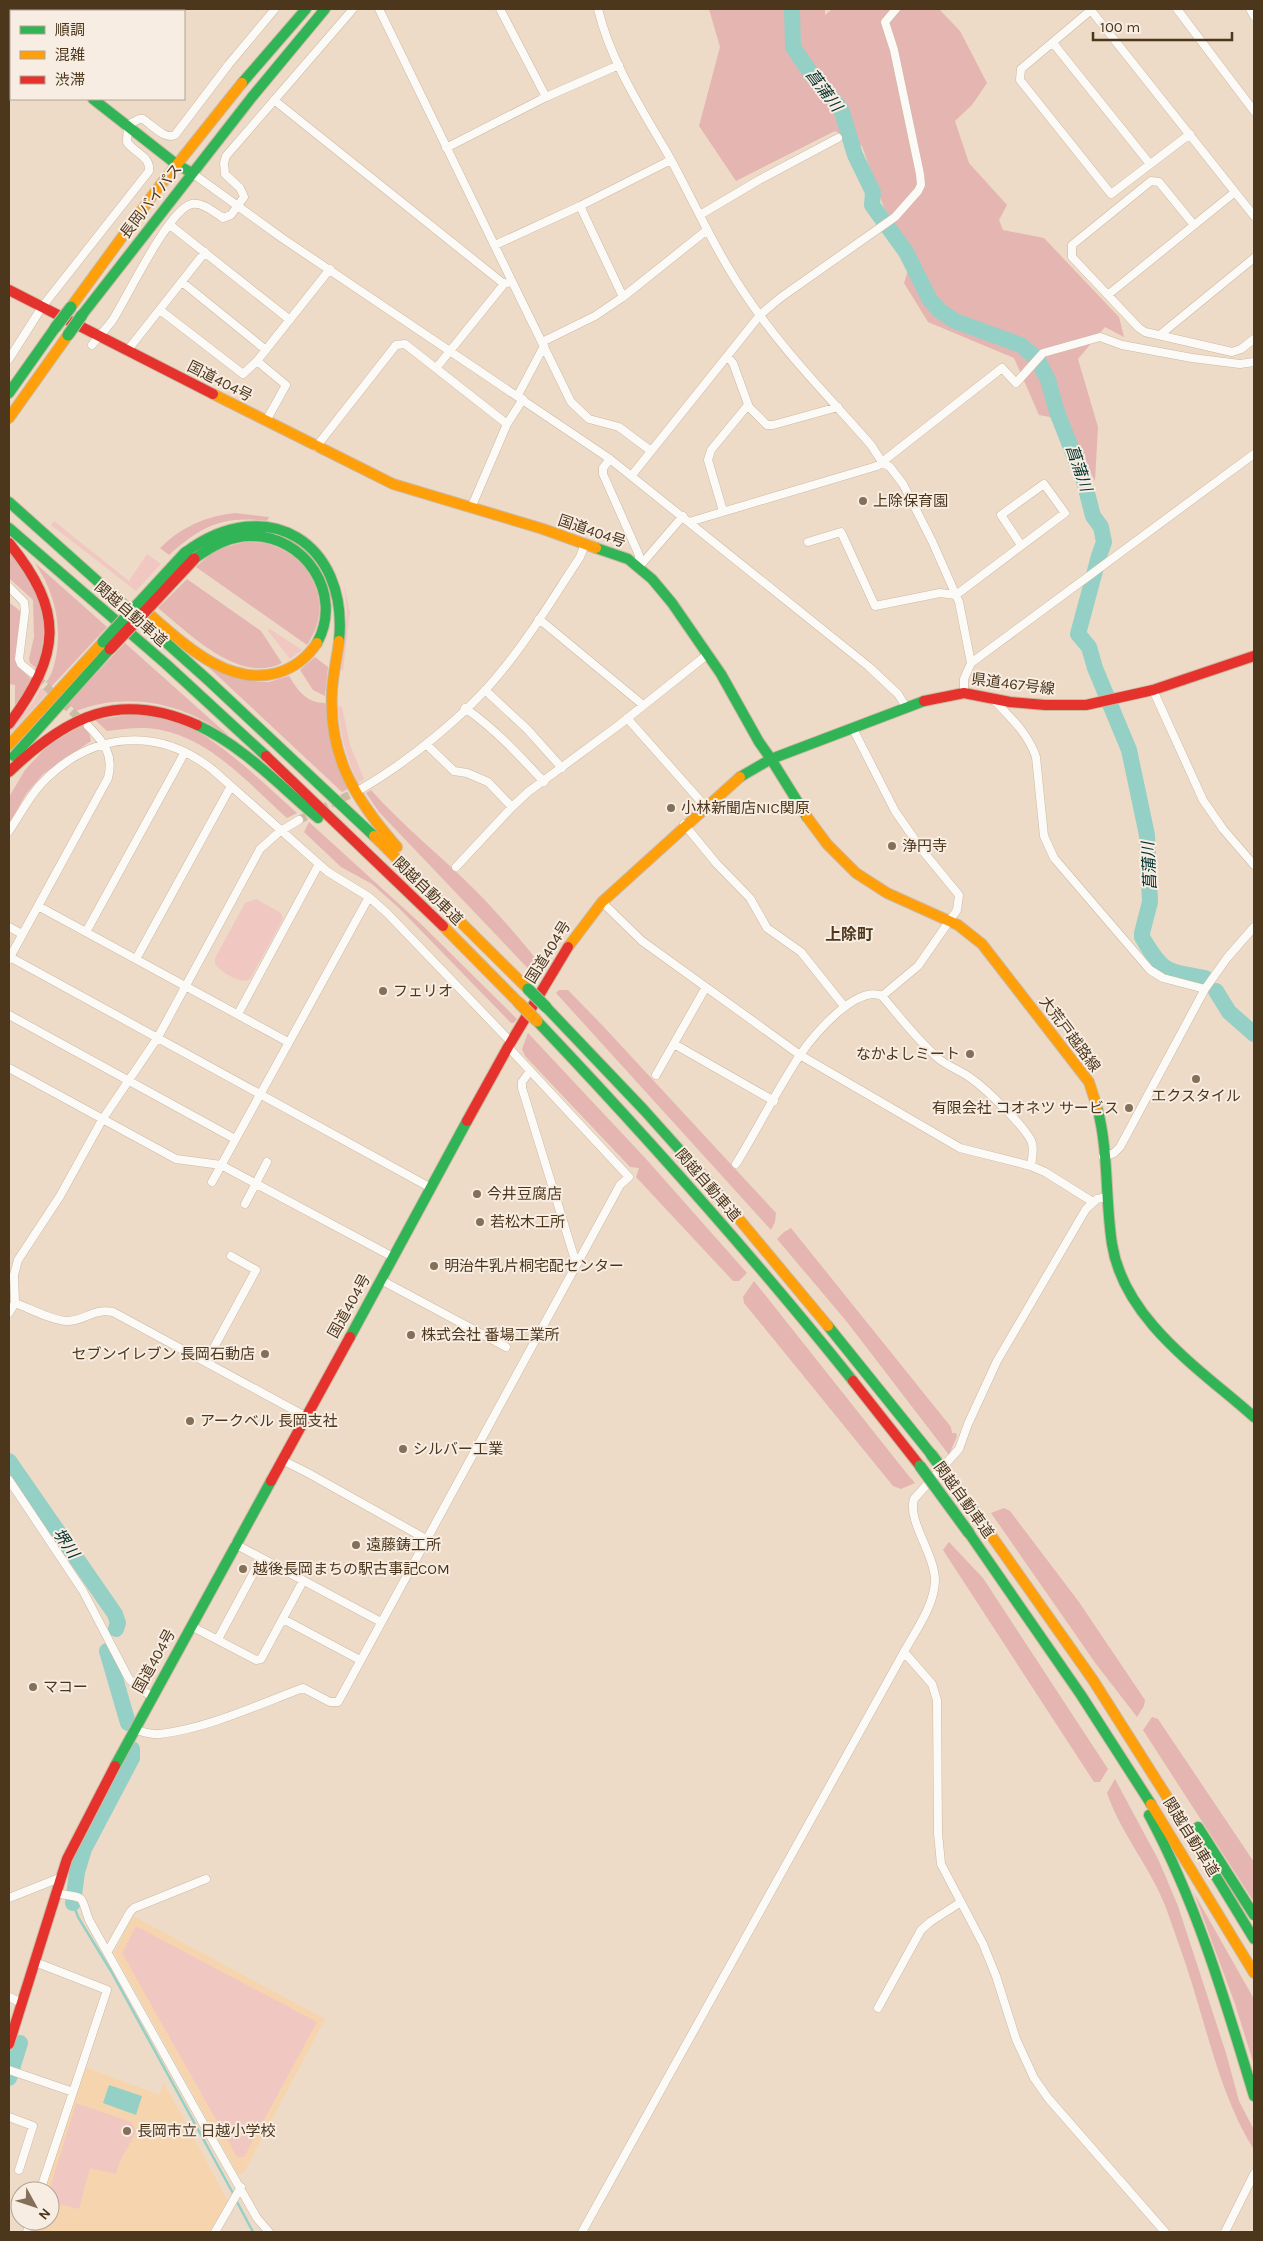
<svg xmlns="http://www.w3.org/2000/svg" width="1263" height="2241" viewBox="0 0 1263 2241" font-family="Karla,'Noto Sans JP',sans-serif">
<rect width="100%" height="100%" fill="#eddbc7"/>
<path fill="#f6d5ae" d="M 133,1916 L 325,2019 L 243,2174 L 238,2174 L 114,1953 Z
M 85,2067 L 159,2095 L 164,2083 L 228,2201 L 210,2232 L 35,2232 L 37,2221 L 50,2221 L 50,2191 L 45,2191 L 51,2167 Z"/>
<path fill="#f1c7c2" d="M 54,521 L 129,581 L 147,554 L 161,564 L 136,591 L 51,525 Z
M 344,584 L 350,613 L 343,671 L 341,669 L 347,613 Z
M 270,629 L 302,650 L 290,659 L 268,631 Z
M 41,688 L 47,693 L 9,735 L 10,731 L 34,701 Z
M 338,706 L 342,707 L 350,745 L 364,779 L 358,783 C 346,758 340,734 338,706 Z
M 256,899 L 281,913 L 283,919 L 250,979 C 241,985 221,972 215,964 L 215,958 L 245,903 Z
M 136,1926 L 317,2022 L 244,2157 L 237,2157 L 122,1953 Z
M 76,2103 L 131,2122 L 136,2130 C 131,2146 119,2157 116,2174 L 90,2168 L 79,2209 L 50,2202 L 49,2191 Z"/>
<path fill="#e5b5b2" d="M 709,9 L 825,9 L 825,15 L 832,9 L 939,9 L 960,31 L 987,83 L 972,105 L 955,121 L 969,163 L 1007,205 L 999,220 L 1003,230 L 1044,238 L 1119,317 L 1124,337 L 1105,327 L 1078,359 L 1098,427 L 1095,481 L 1087,466 L 1050,417 L 1039,415 L 1014,358 L 928,322 L 904,283 L 914,252 L 884,208 L 862,146 L 835,131 L 736,181 L 699,126 L 720,47 Z
M 235,513 L 269,517 L 267,521 C 223,515 201,526 169,555 L 160,548 C 181,527 206,516 235,513 Z
M 244,542 C 252,542 260,542 268,544 C 313,557 335,605 307,645 L 196,567 L 215,550 Z
M 9,551 C 17,563 27,574 34,586 C 47,612 45,642 37,669 L 30,663 L 29,659 L 34,637 L 33,600 L 9,578 Z
M 35,563 L 107,627 L 51,687 L 46,682 C 52,676 54,665 56,657 C 62,622 54,592 35,563 Z
M 187,579 L 261,631 L 282,663 C 239,685 189,633 158,608 Z
M 10,603 L 20,611 C 20,630 15,648 17,666 L 32,680 L 15,705 L 15,685 L 9,684 L 9,605 Z
M 125,643 L 228,735 L 227,736 C 185,703 127,691 76,711 L 68,703 Z
M 315,657 L 328,667 L 325,696 L 313,690 L 300,670 Z
M 203,662 L 257,682 L 269,682 L 289,676 C 298,691 307,703 325,703 L 348,789 L 342,792 Z
M 128,715 C 144,715 162,717 177,722 C 215,735 267,786 297,813 L 287,818 C 250,785 212,740 161,730 C 143,726 125,729 107,731 L 95,720 Z
M 82,725 L 89,731 L 91,741 L 43,774 L 26,794 L 9,824 L 9,797 L 25,770 L 48,745 Z
M 371,790 C 403,826 440,855 473,888 C 499,914 522,941 544,969 L 538,979 L 379,812 L 366,793 Z
M 309,822 L 421,924 L 517,1019 L 514,1023 L 511,1023 L 399,908 L 372,884 L 341,867 L 304,832 Z
M 559,990 L 568,990 L 603,1026 L 776,1213 L 775,1222 L 771,1230 L 556,993 Z
M 528,1033 L 647,1160 L 747,1273 L 739,1281 L 733,1281 L 636,1177 L 639,1168 L 630,1167 L 525,1056 L 522,1049 Z
M 791,1228 L 951,1427 L 952,1433 L 956,1433 L 957,1436 L 949,1455 L 847,1322 L 777,1239 L 784,1232 Z
M 754,1281 L 908,1475 L 915,1483 L 901,1489 L 893,1486 L 744,1303 L 743,1297 Z
M 1004,1508 L 1010,1511 L 1079,1602 L 1145,1700 L 1144,1706 L 1137,1717 L 1096,1664 L 991,1513 Z
M 949,1542 L 983,1578 L 1108,1769 L 1100,1782 L 1094,1782 L 943,1550 Z
M 1152,1717 L 1158,1719 L 1254,1862 L 1254,1902 L 1143,1730 Z
M 1115,1779 L 1159,1861 L 1178,1906 L 1226,2053 L 1239,2101 L 1254,2130 L 1254,2150 C 1223,2100 1210,2042 1193,1987 C 1185,1960 1175,1934 1166,1908 C 1151,1868 1121,1834 1107,1793 Z
M 1194,1893 L 1254,1999 L 1254,2065 L 1235,2004 Z"/>
<path fill="#95d0c6" d="M 109,2085 L 142,2096 L 136,2115 L 103,2103 Z"/>
<g fill="none" stroke-linecap="round" stroke-linejoin="round">
<path stroke="#95d0c6" stroke-width="2.5" d="M 73,1903 L 78,1917 L 111,1971 L 234,2195
M 17,2042 L 20,2043
M 236,2200 L 253,2232"/>
<path stroke="#95d0c6" stroke-width="16" d="M 792,9 L 793,47 L 812,75 L 841,109 L 855,155 L 873,192 L 872,205 L 906,252 L 930,300 L 940,311 L 955,321 L 1021,345 L 1038,360 L 1048,380 L 1057,412 L 1084,481 L 1093,516 L 1101,527 L 1104,542 L 1099,556 L 1078,634 L 1089,647 L 1095,668 L 1129,750 L 1147,835 L 1150,902 L 1142,933 L 1142,937 C 1163,973 1166,971 1205,978
M 1216,991 L 1229,1012 L 1254,1034
M 9,1461 L 115,1614 L 118,1623 L 116,1629
M 107,1651 L 128,1723
M 73,1903 L 77,1872 L 84,1849 L 132,1758 L 132,1749
M 9,2078 L 20,2043"/>
<path stroke="#cdbaa5" stroke-width="8" stroke-dasharray="8 4" stroke-linecap="butt" d="M 37,678 L 83,722
M 299,820 L 357,791"/>
<g stroke="#cbb9a3" stroke-width="9">
<path id="street" d="M 379,9 L 571,402 L 589,419 L 619,427 L 651,451
M 500,9 L 546,97
M 598,9 C 611,63 643,111 670,158 C 696,206 718,256 749,300 C 784,352 830,398 871,445 L 882,462 L 890,467 L 903,484 L 932,541 L 959,602 L 971,663
M 1090,9 L 1254,216
M 1177,9 L 1254,111
M 1250,9 L 1254,16
M 1091,10 L 1021,69 L 1020,80 L 1111,194 L 1190,134
M 1053,43 L 1150,164
M 274,100 L 504,284
M 446,148 L 546,97 L 619,65
M 192,173 L 282,238 L 610,459 L 868,666 L 898,694 L 906,707
M 580,206 L 623,297 L 707,230
M 700,215 L 759,180 L 838,138
M 170,225 L 290,320
M 1194,225 L 1159,182 L 1151,181 L 1072,245 L 1072,257 L 1139,328 L 1145,332 L 1232,352 L 1241,349 L 1254,339
M 495,245 L 580,206 L 671,160
M 182,282 L 266,350
M 1109,294 L 1235,192
M 160,310 L 243,374 L 257,361 L 330,269
M 1161,334 L 1254,258
M 542,342 L 595,316 L 623,297
M 92,345 C 98,337 106,329 112,321 C 126,300 169,208 192,204 C 203,202 215,213 223,218 L 231,215 L 244,197 L 240,188 L 225,174 L 224,163 L 226,156 L 353,9
M 127,351 L 205,252
M 727,356 L 733,363 L 749,407 L 767,425 L 773,425 L 838,407
M 9,359 L 42,307 L 149,171 C 151,156 134,153 127,142 L 128,125 L 139,119 L 143,119 C 152,125 165,140 175,135 L 229,64 L 275,9
M 257,361 L 286,385 L 266,421
M 437,367 L 504,284 L 507,283
M 518,395 L 544,346
M 316,447 L 396,345 L 405,344 L 507,424
M 610,459 L 603,468 L 603,474 L 639,555 L 639,567
M 632,475 L 760,315 L 780,298 L 895,217 L 918,191 L 921,185 L 920,174 L 894,50 L 885,22 L 896,9
M 471,508 L 507,424 L 523,399
M 723,511 L 708,460 L 711,450 L 748,405
M 689,522 L 877,466 L 1002,368 L 1016,383 L 1043,353 L 1100,337 L 1122,345 L 1192,358 L 1240,364 L 1254,362
M 808,542 L 841,532 L 875,606 L 940,593 L 956,595 L 1065,513 L 1044,484 L 1001,515 L 1021,545
M 639,567 L 683,516
M 9,587 L 24,602 L 25,611 L 19,659 L 21,664 L 32,673
M 539,619 L 643,705
M 485,690 L 527,729 L 562,768
M 1153,690 L 1203,800 L 1223,829 L 1254,865
M 964,693 L 964,679 L 971,663 L 1254,454
M 992,698 C 1009,716 1028,733 1036,757 L 1044,836 L 1054,858 L 1150,970 L 1163,978 L 1205,989
M 465,708 C 495,729 519,755 544,782
M 627,718 L 705,806
M 426,744 L 454,771 L 467,773 L 488,782 L 512,807
M 361,789 C 408,762 466,715 500,673 C 530,637 554,596 580,557 L 585,544
M 684,824 L 716,863 L 750,898 L 767,928 L 801,952 L 844,1006
M 9,831 C 20,815 28,798 41,784 C 90,732 157,725 213,770 L 328,872 L 369,897 L 387,913 L 511,1042
M 456,867 L 512,807 L 528,792 L 619,725 L 708,654
M 602,902 L 642,941 L 800,1055 L 960,1148 L 1031,1166 L 1045,1172 L 1093,1202
M 38,906 L 288,1042
M 9,927 L 22,934
M 86,932 L 185,752
M 10,957 L 431,1188
M 9,959 L 108,778 C 114,755 104,742 88,726
M 136,959 L 231,786
M 882,996 C 900,1017 918,1041 939,1059 C 949,1067 962,1071 972,1079 C 986,1089 1027,1128 1032,1143 C 1034,1151 1032,1158 1031,1166
M 238,1014 L 319,864
M 9,1015 L 235,1139
M 674,1044 L 774,1101
M 9,1068 L 176,1159 L 221,1165 L 393,1257
M 530,1071 L 522,1082 L 522,1088 L 576,1263
M 656,1075 L 706,987
M 1103,1157 L 1114,1153 L 1120,1147 L 1205,989 L 1227,958 L 1254,927
M 736,1164 C 758,1128 777,1090 800,1055 C 813,1036 856,984 882,996 L 918,966 L 957,910 L 959,895 L 922,850 L 895,811 L 853,729
M 212,1182 L 369,897
M 245,1204 L 267,1162
M 381,1280 L 506,1347
M 15,1303 C 29,1308 53,1321 67,1321 C 85,1321 93,1308 113,1312 L 305,1416
M 9,1313 L 15,1303 L 14,1275 L 18,1260 L 60,1196 L 102,1120 L 158,1037 L 260,849 L 279,832 L 299,820
M 206,1362 L 256,1270 L 231,1256
M 282,1460 L 308,1473 L 426,1539
M 9,1480 L 83,1591 L 129,1679 L 141,1690 L 152,1696
M 235,1544 L 381,1622
M 283,1619 L 360,1660
M 191,1626 L 256,1660 L 261,1659 L 303,1581
M 218,1639 L 261,1559
M 904,1652 L 932,1684 L 937,1700 L 938,1833 L 941,1864 L 983,1944 L 996,1976 L 1016,2039 L 1034,2078 L 1048,2098 L 1165,2232
M 134,1729 C 142,1732 151,1735 160,1734 C 209,1728 257,1705 303,1688 L 330,1702 L 338,1702 L 620,1185 L 629,1177 L 508,1047
M 57,1893 C 87,1900 79,1892 89,1920 L 212,2139 L 257,2218 L 269,2232
M 9,1898 L 62,1877
M 108,1951 L 130,1912 L 134,1908 L 206,1879
M 35,1962 L 107,1990 L 40,2191
M 9,1997 L 22,2003
M 878,2008 L 921,1930 L 930,1922 L 961,1902
M 9,2070 L 73,2092
M 9,2117 L 33,2126 L 19,2170
M 27,2232 L 30,2221
M 215,2232 L 241,2187
M 582,2232 L 904,1652 C 916,1630 934,1606 935,1581 C 935,1554 907,1521 914,1499 L 959,1449 L 968,1424 L 997,1361 L 1086,1209 L 1097,1199 L 1107,1197
M 1225,2232 L 1254,2174"/>
</g>
<g stroke="#cbb9a3" stroke-width="12">
<path id="fast" d="M 242,83 L 306,9
M 93,99 L 176,164 L 192,173
M 82,315 L 252,97 L 325,9
M 9,393 L 55,328
M 9,502 L 208,680 L 374,836
M 9,528 L 166,664 L 266,756
M 596,548 L 628,559 L 652,579 L 672,603 L 721,674 L 759,742 L 771,759 L 740,777
M 186,552 C 267,492 349,543 339,641
M 194,559 C 210,547 229,536 250,536 C 305,535 344,594 317,643
M 197,725 C 243,746 280,786 318,818
M 14,756 L 110,649
M 807,817 L 771,759 L 924,701
M 546,1007 L 644,1110 L 704,1177
M 537,1021 C 647,1137 753,1256 853,1381
M 1097,1107 C 1109,1151 1105,1199 1112,1244 C 1124,1320 1200,1369 1254,1417
M 828,1326 L 931,1454
M 350,1337 L 467,1121
M 969,1533 L 1081,1695 L 1151,1804
M 115,1766 L 271,1481
M 1149,1815 C 1197,1904 1225,2000 1254,2096
M 1181,1819 L 1254,1939
M 1198,1827 L 1254,1915"/>
</g>
<g stroke="#cbb9a3" stroke-width="12">
<path id="slow" d="M 71,307 L 155,192 L 242,83
M 213,394 L 393,484 L 543,529 L 596,548
M 9,418 L 68,335
M 137,604 C 176,635 222,688 277,673 C 294,668 307,658 317,643
M 339,641 C 337,658 333,674 332,691 C 328,757 356,800 397,847
M 9,745 L 103,642
M 807,817 L 827,844 L 856,873 L 887,893 L 958,925 L 982,944 L 1089,1082 L 1097,1107
M 374,836 L 528,989
M 443,926 L 518,1002
M 568,947 L 602,902 L 740,777
M 704,1177 L 828,1326
M 981,1521 L 1093,1680 L 1181,1819
M 1151,1804 L 1254,1973"/>
</g>
<g stroke="#cbb9a3" stroke-width="12">
<path id="jam" d="M 9,62 L 11,63
M 9,290 L 213,394
M 9,543 C 65,612 61,654 9,724
M 924,701 L 964,693 L 1010,702 L 1045,705 L 1086,705 L 1153,690 L 1254,656
M 266,756 L 443,926
M 9,772 C 67,716 119,690 197,725
M 467,1121 L 508,1047 L 568,947
M 853,1381 L 920,1466
M 271,1481 L 350,1337
M 9,2044 L 67,1859 L 115,1766"/>
</g>
<use href="#street" stroke="#fcfaf7" stroke-width="8"/>
<use href="#fast" stroke="#30b455" stroke-width="10"/>
<use href="#slow" stroke="#ff9f0a" stroke-width="10"/>
<use href="#jam" stroke="#e5322d" stroke-width="10"/>
<g stroke="#cbb9a3" stroke-width="13" stroke-linecap="butt">
<path id="fast-bridge" d="M 55,328 L 71,307
M 68,335 L 82,315
M 103,642 L 186,552
M 528,989 L 546,1007
M 931,1454 L 981,1521
M 920,1466 L 969,1533"/>
</g>
<g stroke="#cbb9a3" stroke-width="13" stroke-linecap="butt">
<path id="slow-bridge" d="M 518,1002 L 537,1021"/>
</g>
<g stroke="#cbb9a3" stroke-width="13" stroke-linecap="butt">
<path id="jam-bridge" d="M 110,649 L 194,559"/>
</g>
<use href="#fast-bridge" stroke="#30b455" stroke-width="11"/>
<use href="#slow-bridge" stroke="#ff9f0a" stroke-width="11"/>
<use href="#jam-bridge" stroke="#e5322d" stroke-width="11"/>
</g>
<g fill="#847058" stroke="#f8ede2" stroke-width="2">
<circle cx="863" cy="501" r="5"/>
<circle cx="671" cy="808" r="5"/>
<circle cx="892" cy="846" r="5"/>
<circle cx="383" cy="991" r="5"/>
<circle cx="970" cy="1054" r="5"/>
<circle cx="1196" cy="1079" r="5"/>
<circle cx="1129" cy="1108" r="5"/>
<circle cx="477" cy="1194" r="5"/>
<circle cx="480" cy="1222" r="5"/>
<circle cx="434" cy="1266" r="5"/>
<circle cx="411" cy="1335" r="5"/>
<circle cx="265" cy="1354" r="5"/>
<circle cx="190" cy="1421" r="5"/>
<circle cx="403" cy="1449" r="5"/>
<circle cx="356" cy="1545" r="5"/>
<circle cx="243" cy="1569" r="5"/>
<circle cx="33" cy="1687" r="5"/>
<circle cx="127" cy="2131" r="5"/>
</g>
<g text-anchor="middle" dominant-baseline="central" stroke-width="4" stroke-linejoin="round" paint-order="stroke">
<g font-size="15" fill="#4c371d" stroke="#f8ede2">
<text transform="translate(151 201) rotate(-52)">長岡バイパス</text>
<text transform="translate(220 381) rotate(27)">国道404号</text>
<text transform="translate(592 531) rotate(19)">国道404号</text>
<text transform="translate(131 614) rotate(41)">関越自動車道</text>
<text transform="translate(1013 684) rotate(7)">県道467号線</text>
<text transform="translate(428 891) rotate(44)">関越自動車道</text>
<text transform="translate(548 952) rotate(-58)">国道404号</text>
<text transform="translate(1070 1034) rotate(53)">大荒戸越路線</text>
<text transform="translate(708 1185) rotate(49)">関越自動車道</text>
<text transform="translate(349 1306) rotate(-61)">国道404号</text>
<text transform="translate(964 1500) rotate(54)">関越自動車道</text>
<text transform="translate(154 1661) rotate(-61)">国道404号</text>
<text transform="translate(1191 1837) rotate(58)">関越自動車道</text>
</g>
<g font-size="15" fill="#4c371d" stroke="#f8ede2" text-anchor="start">
<text x="873" y="501">上除保育園</text>
<text x="681" y="808">小林新聞店NIC関原</text>
<text x="902" y="846">浄円寺</text>
<text x="393" y="991">フェリオ</text>
<text x="960" y="1054" text-anchor="end">なかよしミート</text>
<text x="1196" y="1096" text-anchor="middle">エクスタイル</text>
<text x="1119" y="1108" text-anchor="end">有限会社 コオネツ サービス</text>
<text x="487" y="1194">今井豆腐店</text>
<text x="490" y="1222">若松木工所</text>
<text x="444" y="1266">明治牛乳片桐宅配センター</text>
<text x="421" y="1335">株式会社 番場工業所</text>
<text x="255" y="1354" text-anchor="end">セブンイレブン 長岡石動店</text>
<text x="200" y="1421">アークベル 長岡支社</text>
<text x="413" y="1449">シルバー工業</text>
<text x="366" y="1545">遠藤鋳工所</text>
<text x="253" y="1569">越後長岡まちの駅古事記COM</text>
<text x="43" y="1687">マコー</text>
<text x="137" y="2131">長岡市立 日越小学校</text>
</g>
<g font-size="16" font-style="italic" fill="#02312f" stroke="#f8ede2">
<text transform="translate(824 90) rotate(53)">菖蒲川</text>
<text transform="translate(1079 468) rotate(71)">菖蒲川</text>
<text transform="translate(1149 866) rotate(-93)">菖蒲川</text>
<text transform="translate(66 1543) rotate(55)">堺川</text>
</g>
<g font-size="16" font-weight="bold" fill="#4c371d" stroke="#f8ede2">
<text x="849" y="934">上除町</text>
</g>
</g>
<rect width="1263" height="2241" fill="none" stroke="#4c371d" stroke-width="20"/>
<rect x="10" y="10" width="175" height="90" fill="#f8ede2" stroke="#b3a493"/>
<rect x="20" y="26" width="25" height="8" fill="#30b455" stroke="#b3a493"/>
<text x="55" y="35" font-size="15" fill="#4c371d">順調</text>
<rect x="20" y="51" width="25" height="8" fill="#ff9f0a" stroke="#b3a493"/>
<text x="55" y="60" font-size="15" fill="#4c371d">混雑</text>
<rect x="20" y="76" width="25" height="8" fill="#e5322d" stroke="#b3a493"/>
<text x="55" y="85" font-size="15" fill="#4c371d">渋滞</text>
<g transform="translate(35 2206) rotate(130)"><circle r="24" fill="#f8ede2" stroke="#b3a493"/>
<path d="M0-4L9 19L0 12L-9 19Z" fill="#847058"/>
<text y="-8" font-size="14" font-weight="bold" text-anchor="middle" fill="#4c371d">N</text>
</g>
<path d="M1093 32v8h139v-8" fill="none" stroke="#4c371d" stroke-width="2.5"/>
<text x="1100" y="32" font-size="15" fill="#4c371d" stroke="#f8ede2" stroke-width="4" paint-order="stroke">100 m</text>
</svg>
